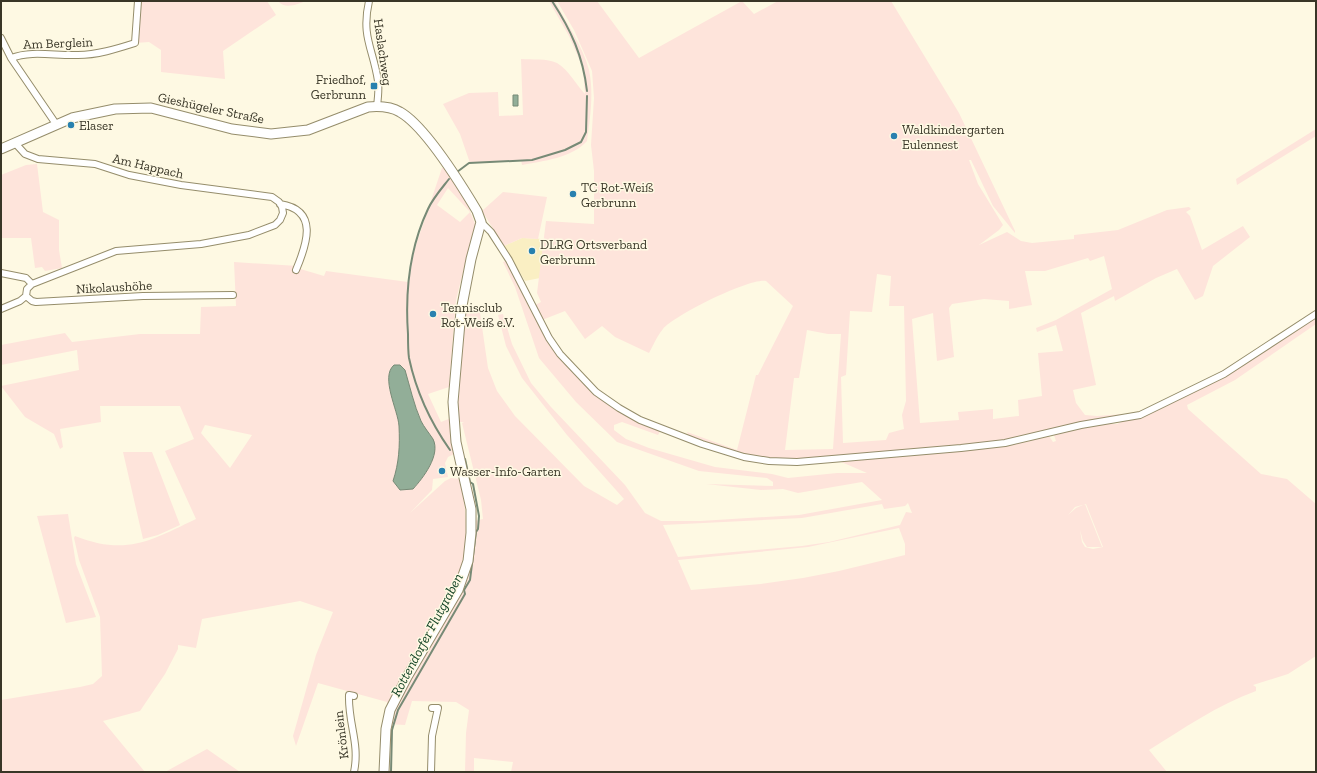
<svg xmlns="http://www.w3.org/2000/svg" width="1317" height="773" viewBox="0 0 1317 773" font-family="'Zilla Slab',serif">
<rect width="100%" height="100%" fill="#fef9e3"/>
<path fill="#faefc3" d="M 522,238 L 544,239 L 540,278 L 525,281 L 504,246 Z"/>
<path fill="#fee4db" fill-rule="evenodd" d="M 138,1 L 267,1 L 276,15 L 223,51 L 225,79 L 161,72 L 161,50 L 149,42 L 135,43 Z
M 278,1 L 306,1 C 298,4 285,10 278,1 Z
M 549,1 L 555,1 C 566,23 583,46 589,70 C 594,93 590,119 587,141 C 572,158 543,161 522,165 L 521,160 L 470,163 L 460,134 L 443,104 L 469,93 L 498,92 L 499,116 L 523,115 L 521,59 C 532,60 547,58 557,63 C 569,70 576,85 585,94 L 583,68 L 569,36 Z
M 557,1 L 597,1 L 639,58 L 742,1 L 754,14 L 778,1 L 891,1 L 959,113 L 1015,231 L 1015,233 L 993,206 L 971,160 L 969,160 L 978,184 L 1003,225 L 999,230 L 979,245 L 1007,232 L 1021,241 L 1032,243 L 1074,239 L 1074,235 L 1118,230 L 1167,210 L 1189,207 L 1191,209 L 1186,212 L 1190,216 L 1202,250 L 1243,226 L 1250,237 L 1213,266 L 1203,296 L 1195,300 L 1177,269 L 1156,278 L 1115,301 L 1114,296 L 1081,313 L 1096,385 L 1073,390 L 1076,403 L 1085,415 L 1097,416 L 1124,414 L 1125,416 L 994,442 L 802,460 L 767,460 L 724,450 L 688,435 L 687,432 L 737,450 L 756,375 L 758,375 L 793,306 L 766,281 C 749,278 675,315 663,329 C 657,336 653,346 649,353 L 615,337 L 602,326 L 585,339 L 565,311 L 542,320 L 535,305 L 541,302 L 537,293 L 546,221 L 594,224 L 594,171 L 591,145 L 594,98 L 592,71 L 574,30 ZM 1104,256 L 1112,289 L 1056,320 L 1036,328 L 1037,332 L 1056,325 L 1063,351 L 1038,353 L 1042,396 L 1018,400 L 1019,416 L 993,419 L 993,409 L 958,412 L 959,420 L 920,423 L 912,319 L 933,313 L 937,361 L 954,357 L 949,308 L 952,304 L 984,299 L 1009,301 L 1009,309 L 1032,305 L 1025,271 L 1045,271 L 1088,258 L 1090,261 ZM 877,274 L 891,276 L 889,306 L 904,306 L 906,401 L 902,415 L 904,429 L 889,433 L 886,440 L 843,443 L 841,377 L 846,375 L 850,311 L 872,312 ZM 807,330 L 828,334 L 841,334 L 833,449 L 785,450 L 794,378 L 799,378 Z
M 1316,129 L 1316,136 L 1237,185 L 1236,179 Z
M 37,164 L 43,212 L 59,220 L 59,250 L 62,268 L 45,271 L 42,267 L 35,268 L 31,238 L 1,238 L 1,175 L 26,165 Z
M 442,168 L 445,168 L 468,206 L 475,224 L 456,300 L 449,387 L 428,394 L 441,422 L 451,418 L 454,454 L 448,457 L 445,463 L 448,477 L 433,479 L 432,490 L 410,513 L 445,481 L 451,478 L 460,479 C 468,514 469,550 456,583 L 387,706 L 387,702 L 318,683 L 296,746 L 293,736 L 316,655 L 333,612 L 300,601 L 202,619 L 196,648 L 178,645 L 178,649 L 165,674 L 140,711 L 103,721 L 145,772 L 1,772 L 1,700 L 80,687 L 93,684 L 102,676 L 100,617 L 79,560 L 74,538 L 75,536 C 126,556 150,541 196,519 L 165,451 L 194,439 L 180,406 L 100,406 L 101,422 L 60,429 L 63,447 L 60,449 L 54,434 L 25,417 L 1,386 L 79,370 L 77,350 L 1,365 L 1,345 L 65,333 L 72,342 L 140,334 L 200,334 L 201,307 L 236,306 L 234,262 L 298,266 L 297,268 L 324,276 L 326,271 L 408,282 L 415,248 ZM 448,188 L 470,212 L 460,222 L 437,205 ZM 205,425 L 252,435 L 230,468 L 201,433 Z
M 503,192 L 547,197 L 538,239 L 522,238 L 504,246 L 482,211 Z
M 506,261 L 516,277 L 539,324 L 592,390 L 661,430 L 658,435 L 622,422 L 614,425 L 614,430 L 626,439 L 649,448 L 715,467 L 772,474 L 788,478 L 837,473 L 867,473 L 839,461 L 1027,442 L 1046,436 L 1049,436 L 1053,442 L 1056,441 L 1054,435 L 1100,424 L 1117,424 L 1225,376 L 1316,316 L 1316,324 L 1235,380 L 1187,405 L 1188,409 L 1261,474 L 1287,479 L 1316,504 L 1316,656 L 1288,674 L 1253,685 L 1256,687 L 1256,691 C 1217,705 1183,729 1149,750 L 1167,772 L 511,772 L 513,762 L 474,758 L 474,772 L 465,772 L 466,733 L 469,710 L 456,702 L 412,701 L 405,725 L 388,724 L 392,712 L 459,595 L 474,521 L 483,519 L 481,500 L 462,423 L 464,422 L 456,422 L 463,310 L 479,306 L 488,368 L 497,391 L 515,416 L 584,486 L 617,505 L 624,499 L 567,435 L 522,378 L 506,346 L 498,315 L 503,314 L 512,344 L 531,383 L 551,407 L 625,485 L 645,513 L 661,521 L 700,521 L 799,515 L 882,500 L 862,482 L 798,493 L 783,489 L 761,490 L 706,484 L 773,486 L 773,482 L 767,478 L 699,471 L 617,442 L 576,402 L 539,358 L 515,287 L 503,262 ZM 908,503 L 912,513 L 906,512 L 900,525 L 829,542 L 802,546 L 678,557 L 663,525 L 802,518 L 882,504 L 884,509 L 905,506 ZM 1085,504 L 1076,508 L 1068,515 L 1075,507 L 1086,504 L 1103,547 L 1093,549 L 1085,547 L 1082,542 L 1080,530 L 1083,541 L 1087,547 L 1102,547 ZM 899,528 L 905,544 L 905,555 L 839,571 L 803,578 L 761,584 L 691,590 L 678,560 L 808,547 Z
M 123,452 L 152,452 L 180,525 L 158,535 L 143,539 Z
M 68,514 L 76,564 L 96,617 L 66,623 L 37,516 Z
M 207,749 L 240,772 L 165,772 Z"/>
<path fill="#92ae98" stroke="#778a76" d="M 513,95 L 518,95 L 518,106 L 513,106 Z
M 394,365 L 400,365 L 405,370 C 410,387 414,405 421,421 C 424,427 429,433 433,439 C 441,455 423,478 413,489 L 400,490 L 393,481 C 399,463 400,446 399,426 C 398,410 380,377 394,365 Z"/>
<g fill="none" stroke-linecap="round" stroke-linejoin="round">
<path stroke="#778a76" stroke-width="2" d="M 552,1 C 571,30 583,56 587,91
M 457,172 L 469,163 L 532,160 L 565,150 L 581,142 L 586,132 L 587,96
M 449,179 C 442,188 433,198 428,209 C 410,247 405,292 408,334 C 408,342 408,351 409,358 C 416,391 431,423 450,450
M 391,772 L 392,730 L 398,710 L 465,594 L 464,590 L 470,580 L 476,532 L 478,529 L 479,516 L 473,484 L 470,482 L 465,459"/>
<g stroke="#958d6b" stroke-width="8">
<path id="street" d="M 369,1 C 361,37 373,48 378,81 C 379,89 378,98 377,106
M 1,38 L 11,58 L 56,124
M 11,58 C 32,50 55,56 78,55 C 97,55 116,49 135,43 L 138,1
M 15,143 L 25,154 L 38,159 L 95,164 L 129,175 L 181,185 L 272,197 L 279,202 L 282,207 L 283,213 L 280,220 L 275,225 L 249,235 L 201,244 L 116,251 L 32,284 L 27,289 L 26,296
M 280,204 C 319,210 307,244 296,270
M 481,222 L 491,232 L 509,260 L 549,338 L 560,354 L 596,392 L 619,408 L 640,420 L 702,444 L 744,457 L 769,461 L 797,462 L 961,448 L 1005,443 L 1081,425 L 1140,415 L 1224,374 L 1316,314
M 1,273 L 26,278 L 32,284
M 26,296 L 32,301 L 36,302 L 143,296 L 233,295
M 1,309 L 20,301 L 26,296
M 354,696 L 349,695 C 348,724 360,743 354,772
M 431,772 L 432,736 L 438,708 L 432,708"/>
</g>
<g stroke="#958d6b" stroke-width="11">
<path id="secondary" d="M 1,149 L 72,118 L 115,109 L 151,108 L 232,129 L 271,134 L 308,130 L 368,107 C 379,106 390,106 400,112 C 425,126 462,186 477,211 L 481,222 L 471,259 L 461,311 L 453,402 L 456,442 L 471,509 L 471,533 L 468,561 L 458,590 L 407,677 L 390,710 L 386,729 L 384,772"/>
</g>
<use href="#street" stroke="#fff" stroke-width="6"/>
<use href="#secondary" stroke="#fff" stroke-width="9"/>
</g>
<g fill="#2881af" stroke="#fef9e3" stroke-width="1.5">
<rect x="370" y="82" width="8" height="8" rx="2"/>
<circle cx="71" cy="125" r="4"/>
<circle cx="894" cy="136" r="4"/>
<circle cx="573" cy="194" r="4"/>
<circle cx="532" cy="251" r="4"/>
<circle cx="433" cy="314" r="4"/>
<circle cx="442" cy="471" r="4"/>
</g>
<g text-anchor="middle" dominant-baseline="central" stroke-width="3" stroke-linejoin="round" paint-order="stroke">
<g font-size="13" fill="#393627" stroke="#fef9e3">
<text transform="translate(58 43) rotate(-2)">Am Berglein</text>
<text transform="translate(383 52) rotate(82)">Haslachweg</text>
<text transform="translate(211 108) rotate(12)">Gieshügeler Straße</text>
<text transform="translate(148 166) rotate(13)">Am Happach</text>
<text transform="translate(114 287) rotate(-3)">Nikolaushöhe</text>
<text transform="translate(341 735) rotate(-97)">Krönlein</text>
</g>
<g font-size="13" fill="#393627" stroke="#fef9e3" text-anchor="start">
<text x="366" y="79" text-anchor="end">Friedhof,<tspan x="366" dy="15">Gerbrunn</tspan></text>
<text x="79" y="125">Elaser</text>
<text x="902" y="129">Waldkindergarten<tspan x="902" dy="15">Eulennest</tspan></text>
<text x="581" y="187">TC Rot-Weiß<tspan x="581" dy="15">Gerbrunn</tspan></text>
<text x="540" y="244">DLRG Ortsverband<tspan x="540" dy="15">Gerbrunn</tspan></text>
<text x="441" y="307">Tennisclub<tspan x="441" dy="15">Rot-Weiß e.V.</tspan></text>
<text x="450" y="471">Wasser-Info-Garten</text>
</g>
<g font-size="14" font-style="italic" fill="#0d3e20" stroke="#fef9e3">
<text transform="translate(427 635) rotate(-62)">Rottendorfer Flutgraben</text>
</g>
</g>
<rect width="1317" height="773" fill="none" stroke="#393627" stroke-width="4"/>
</svg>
